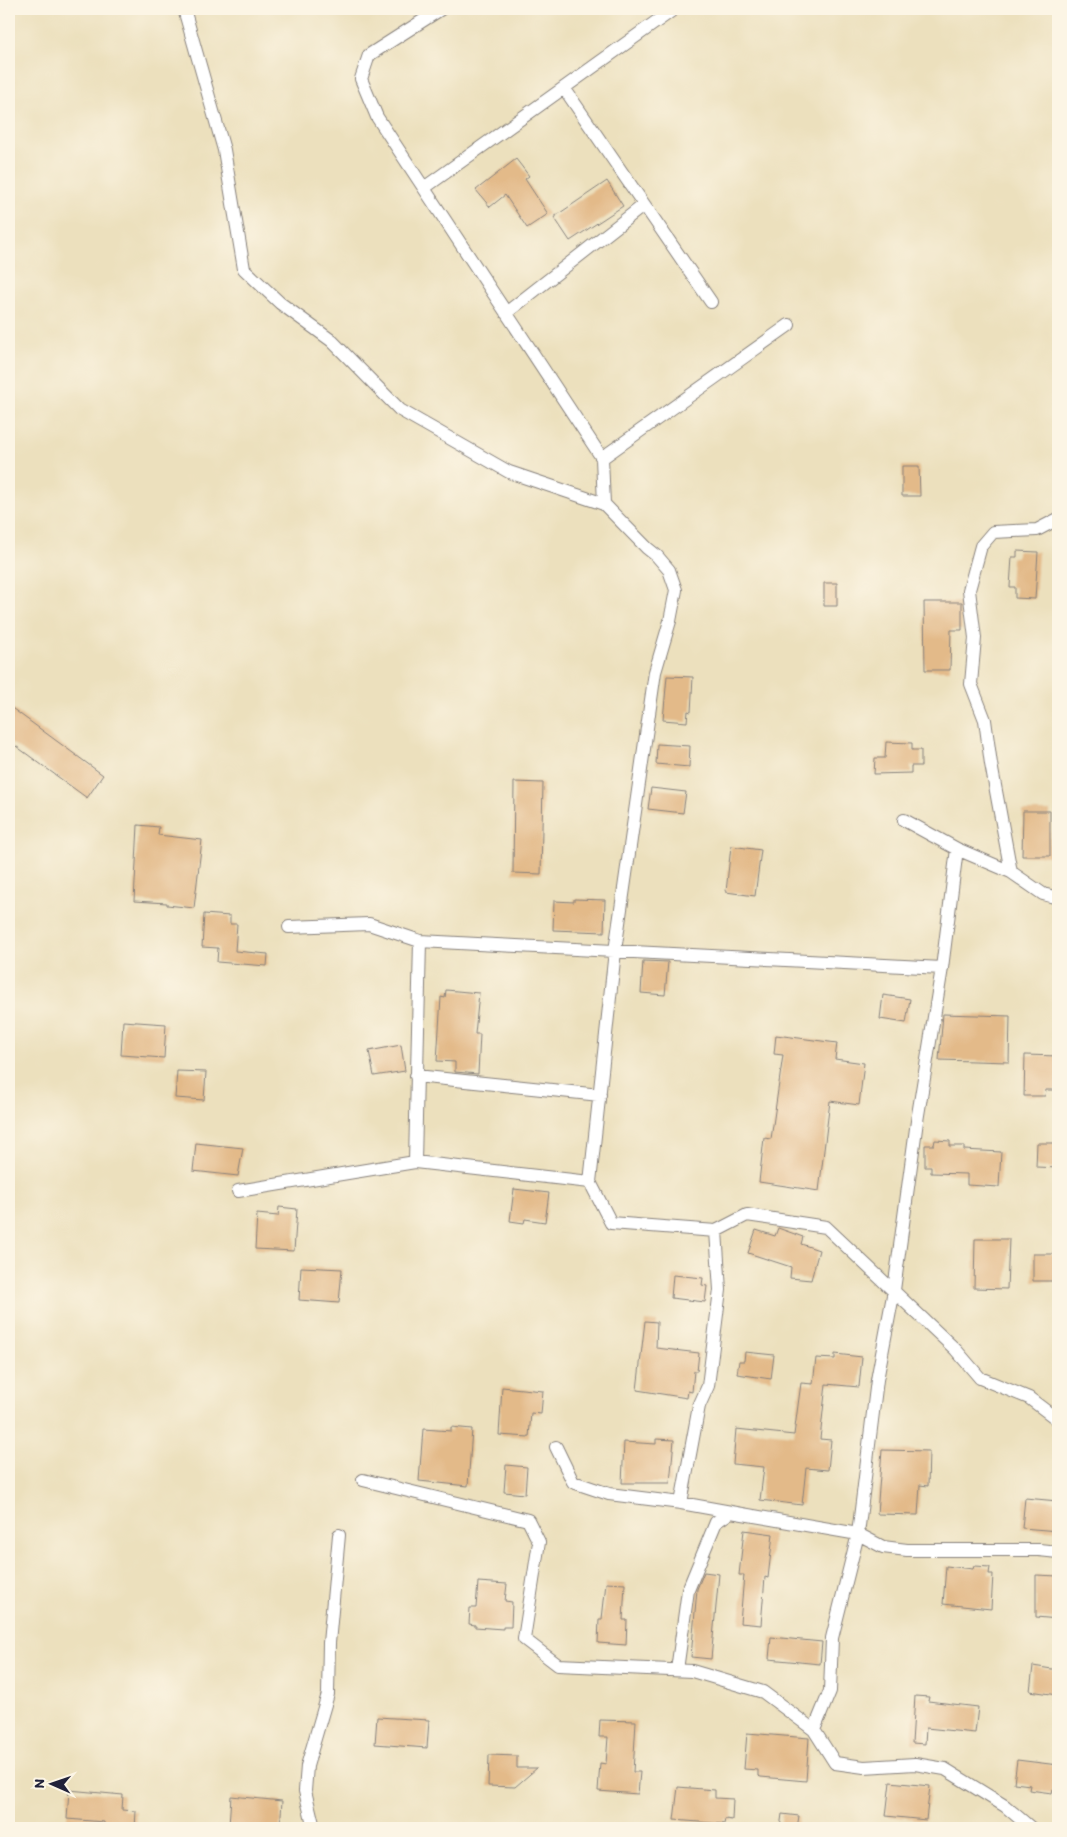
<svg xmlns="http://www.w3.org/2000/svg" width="1067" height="1837" viewBox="0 0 1067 1837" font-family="Itim,sans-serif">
<rect width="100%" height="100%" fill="#fcf5e5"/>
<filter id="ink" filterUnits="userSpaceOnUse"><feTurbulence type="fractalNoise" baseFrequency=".02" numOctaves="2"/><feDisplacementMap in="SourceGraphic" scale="10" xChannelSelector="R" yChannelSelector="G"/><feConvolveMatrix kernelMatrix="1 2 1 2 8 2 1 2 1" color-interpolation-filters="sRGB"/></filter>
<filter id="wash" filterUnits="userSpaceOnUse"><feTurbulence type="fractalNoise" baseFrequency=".0096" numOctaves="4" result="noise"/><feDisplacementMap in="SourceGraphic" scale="20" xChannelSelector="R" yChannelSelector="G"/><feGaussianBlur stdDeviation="1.12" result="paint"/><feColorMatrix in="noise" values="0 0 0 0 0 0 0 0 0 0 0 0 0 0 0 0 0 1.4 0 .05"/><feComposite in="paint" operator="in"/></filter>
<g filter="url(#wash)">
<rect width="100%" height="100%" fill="#ece0bd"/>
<g id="blocks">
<path fill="#e3ba89" d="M 516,159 L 529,176 L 525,179 L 548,214 L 527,228 L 505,195 L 490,207 L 476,190 Z
M 607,181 L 623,206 L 570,241 L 554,217 Z
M 902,466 L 919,466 L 920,496 L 902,496 Z
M 1017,551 L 1038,552 L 1035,599 L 1015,598 L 1015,587 L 1010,587 L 1012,557 L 1017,557 Z
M 824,583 L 837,583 L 837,606 L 824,606 Z
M 924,602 L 962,602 L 962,630 L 951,630 L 950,670 L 925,670 Z
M 667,676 L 693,677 L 691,712 L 688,711 L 687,722 L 663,720 Z
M 9,706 L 103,775 L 87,798 L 9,741 Z
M 886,742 L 912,743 L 912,750 L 921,750 L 921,766 L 911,766 L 911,773 L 874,774 L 875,758 L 885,758 Z
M 657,744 L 690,746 L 689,767 L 656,764 Z
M 514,782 L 543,783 L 541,874 L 513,873 Z
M 651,788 L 686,792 L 683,813 L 648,809 Z
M 1023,811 L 1050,811 L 1050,856 L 1022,856 Z
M 138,825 L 159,827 L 158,835 L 202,840 L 194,908 L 167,905 L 167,903 L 134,901 Z
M 731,846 L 761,850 L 755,896 L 726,892 Z
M 574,899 L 605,900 L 604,932 L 553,930 L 554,901 L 574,902 Z
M 204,914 L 230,916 L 230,924 L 237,924 L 235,951 L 268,954 L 267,966 L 217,962 L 218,948 L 202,947 Z
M 643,961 L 668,962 L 665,995 L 641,993 Z
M 446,990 L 479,993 L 475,1034 L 480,1034 L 478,1074 L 455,1072 L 455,1062 L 437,1061 L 441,997 L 445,998 Z
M 883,995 L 910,999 L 906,1023 L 880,1019 Z
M 943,1014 L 1010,1016 L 1009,1062 L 939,1060 Z
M 123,1021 L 166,1024 L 164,1058 L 121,1055 Z
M 776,1035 L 837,1043 L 835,1059 L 864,1063 L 859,1105 L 830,1101 L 819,1191 L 759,1182 L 764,1138 L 771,1139 L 783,1055 L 774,1054 Z
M 401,1045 L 405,1071 L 374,1076 L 369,1051 Z
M 1025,1055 L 1058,1056 L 1058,1090 L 1046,1090 L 1045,1096 L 1024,1096 Z
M 177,1071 L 206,1072 L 204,1100 L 175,1098 Z
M 935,1140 L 950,1141 L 950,1146 L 964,1146 L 964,1150 L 1001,1152 L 999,1187 L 967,1185 L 967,1174 L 931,1173 L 931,1167 L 925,1167 L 925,1145 L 934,1145 Z
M 196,1143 L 243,1148 L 238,1176 L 193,1171 Z
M 1037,1143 L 1058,1143 L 1058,1168 L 1036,1167 Z
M 514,1189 L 549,1193 L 545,1222 L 525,1219 L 524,1223 L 510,1221 Z
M 279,1207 L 297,1209 L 294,1251 L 255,1249 L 257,1214 L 278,1216 Z
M 778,1228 L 803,1237 L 801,1244 L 819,1250 L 811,1280 L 790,1278 L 791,1267 L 748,1253 L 756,1230 L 775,1236 Z
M 975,1239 L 1009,1239 L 1007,1289 L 974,1288 Z
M 1033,1254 L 1058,1254 L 1058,1281 L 1033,1281 Z
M 301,1267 L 342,1269 L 339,1303 L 299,1300 Z
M 673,1275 L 703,1278 L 702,1285 L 707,1286 L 705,1302 L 671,1298 Z
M 645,1321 L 657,1322 L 656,1348 L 699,1353 L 697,1371 L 694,1371 L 692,1392 L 688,1391 L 687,1398 L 637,1390 Z
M 745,1352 L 774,1355 L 771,1379 L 737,1374 L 739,1361 L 744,1361 Z
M 835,1354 L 862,1357 L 859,1387 L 826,1384 L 820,1439 L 831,1440 L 828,1470 L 806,1468 L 802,1505 L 760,1500 L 764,1467 L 733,1464 L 736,1429 L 794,1435 L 801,1383 L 813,1384 L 816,1358 L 835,1359 Z
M 502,1387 L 543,1391 L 541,1414 L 531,1413 L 529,1437 L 499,1435 Z
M 451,1427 L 472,1429 L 468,1486 L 419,1481 L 423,1429 L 451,1431 Z
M 656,1439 L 674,1440 L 670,1483 L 622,1483 L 624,1442 L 656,1444 Z
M 882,1450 L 929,1451 L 928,1486 L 920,1485 L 918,1515 L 877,1514 Z
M 506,1465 L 527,1467 L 525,1494 L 504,1492 Z
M 1025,1498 L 1058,1501 L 1058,1531 L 1022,1528 Z
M 744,1530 L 773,1534 L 768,1578 L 765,1577 L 761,1625 L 740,1623 L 744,1575 L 739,1575 Z
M 946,1566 L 973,1569 L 974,1566 L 990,1567 L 989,1574 L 993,1574 L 991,1609 L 943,1604 Z
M 704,1572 L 719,1574 L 711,1659 L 691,1657 L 697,1589 Z
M 1036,1575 L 1058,1576 L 1058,1619 L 1036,1617 Z
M 478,1582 L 507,1584 L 505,1601 L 512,1602 L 511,1627 L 503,1627 L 503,1629 L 475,1627 L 475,1625 L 469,1624 L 470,1608 L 476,1608 Z
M 606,1583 L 625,1584 L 623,1620 L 627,1620 L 626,1645 L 598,1643 L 599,1619 L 602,1619 Z
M 771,1637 L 822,1642 L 820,1664 L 769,1659 Z
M 1033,1666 L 1058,1670 L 1058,1695 L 1030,1691 Z
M 915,1696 L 929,1697 L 928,1701 L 978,1707 L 975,1733 L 926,1728 L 925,1744 L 912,1743 Z
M 377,1717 L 429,1720 L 427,1748 L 375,1744 Z
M 600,1720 L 636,1721 L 633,1772 L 640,1772 L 638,1794 L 598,1791 L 600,1763 L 606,1764 L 608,1737 L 599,1737 Z
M 747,1733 L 809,1738 L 806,1781 L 761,1777 L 758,1776 L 758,1770 L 744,1769 Z
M 489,1755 L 517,1756 L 517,1768 L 537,1768 L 515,1787 L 488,1786 Z
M 1017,1760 L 1058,1765 L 1058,1790 L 1053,1789 L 1052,1793 L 1029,1790 L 1030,1785 L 1014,1783 Z
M 890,1782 L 930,1786 L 926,1820 L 886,1816 Z
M 678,1787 L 715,1790 L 715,1798 L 733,1799 L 732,1820 L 725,1819 L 724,1824 L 674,1820 Z
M 69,1790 L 123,1795 L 122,1810 L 136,1811 L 135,1828 L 104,1828 L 104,1822 L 67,1819 Z
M 231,1796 L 282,1801 L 280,1828 L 229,1826 Z
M 782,1814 L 799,1816 L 797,1828 L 780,1828 Z"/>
</g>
</g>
<g filter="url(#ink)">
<use href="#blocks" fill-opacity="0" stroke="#87817c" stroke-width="1"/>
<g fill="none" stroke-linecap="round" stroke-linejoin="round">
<g stroke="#87817c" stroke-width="14">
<path id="minor" d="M 184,9 L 224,150 L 244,269 L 280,303 L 332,341 L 400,410 L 509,472 L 604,504
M 441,9 L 369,55 L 361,79 L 377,117 L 602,458 L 604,504 L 647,548 L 657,556 L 669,570 L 676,590 L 670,621 L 655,672 L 615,951 L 590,1182 L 611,1223 L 716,1231 L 747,1215 L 826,1227 L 956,1350 L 980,1378 L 1029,1398 L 1058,1420
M 564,88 L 711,302
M 424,188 L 674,9
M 506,313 L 644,205
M 602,458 L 789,325
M 904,820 L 957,849 L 1011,872 L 1043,894 L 1058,898
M 1011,872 L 991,764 L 985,720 L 971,684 L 975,638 L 969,590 L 981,546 L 993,532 L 1037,530 L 1058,519
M 289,927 L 369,924 L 420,941 L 942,968
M 416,1076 L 600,1095
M 415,1162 L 420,941
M 238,1191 L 415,1162 L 590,1182
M 716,1231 L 720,1290 L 708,1386 L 699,1406 L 681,1503 L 731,1512
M 556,1447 L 573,1482 L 609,1494 L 681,1503
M 363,1480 L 528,1520 L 539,1542 L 524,1639 L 558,1665 L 692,1671 L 763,1692 L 814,1730 L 835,1763 L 864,1767 L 915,1764 L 945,1769 L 1005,1806 L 1031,1828
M 677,1670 L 688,1590 L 716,1522 L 731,1512 L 858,1534 L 883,1547 L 907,1550 L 1039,1550 L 1058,1552
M 814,1730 L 830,1691 L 832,1638 L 858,1534 L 877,1380 L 894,1290 L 917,1121 L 942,968 L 957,849
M 314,1828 L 305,1791 L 307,1766 L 328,1694 L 329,1643 L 339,1535"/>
</g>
<use href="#minor" stroke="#fff" stroke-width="12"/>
</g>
</g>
<rect width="1067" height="1837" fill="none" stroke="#fcf5e5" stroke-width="30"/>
<g transform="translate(52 1784) rotate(272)" stroke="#fcf5e5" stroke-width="4" paint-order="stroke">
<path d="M0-4L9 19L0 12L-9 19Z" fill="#22223b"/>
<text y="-8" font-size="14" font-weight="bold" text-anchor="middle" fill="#22223b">N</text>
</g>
</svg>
